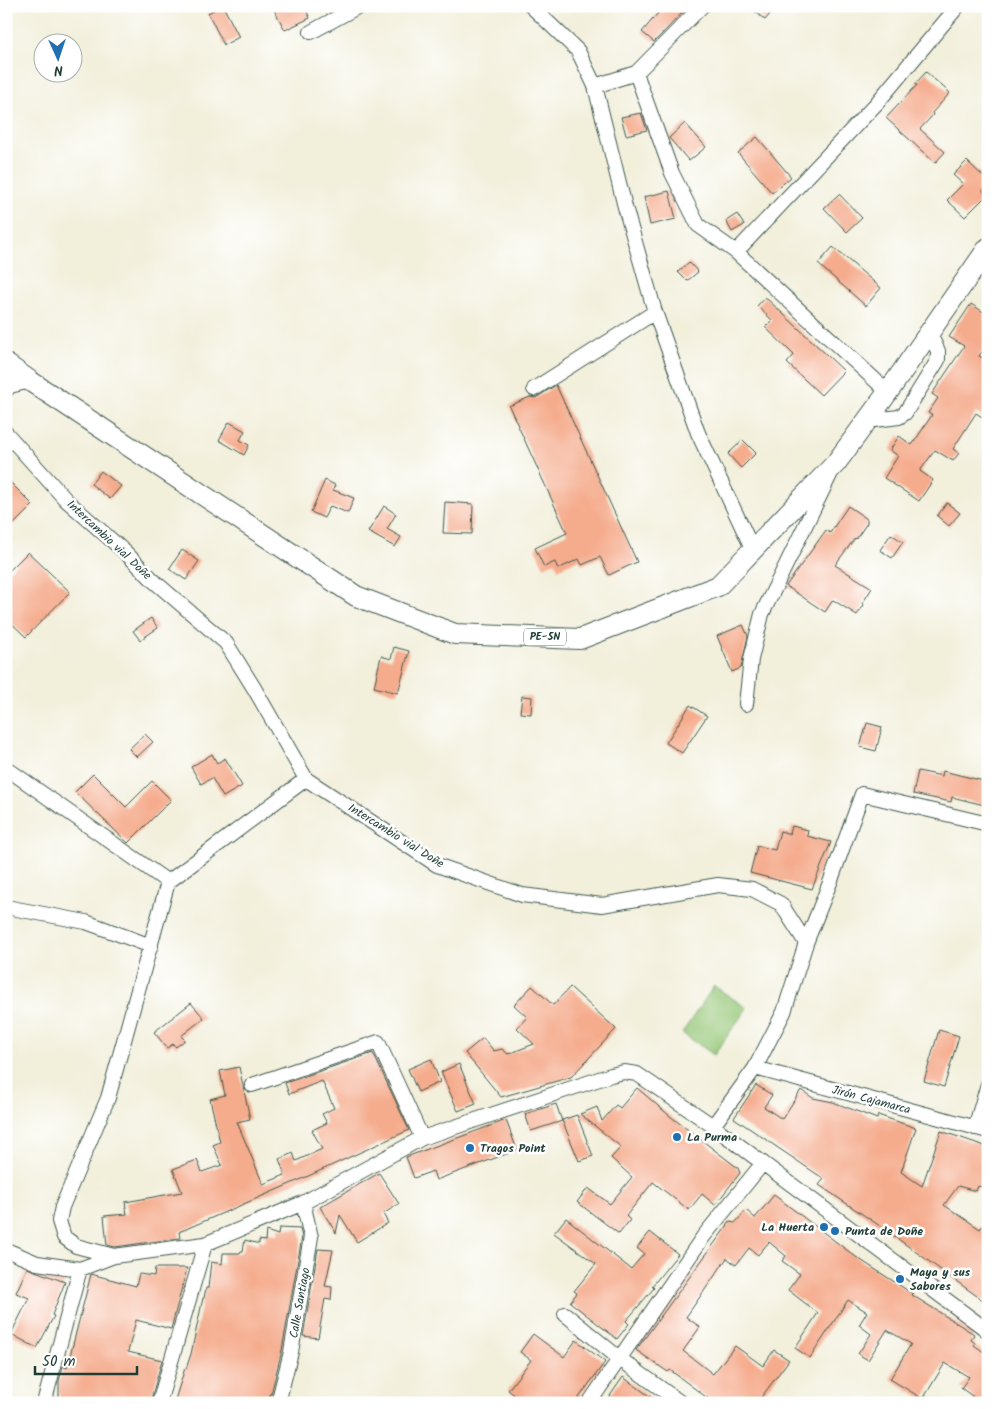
<svg xmlns="http://www.w3.org/2000/svg" width="994" height="1409" viewBox="0 0 994 1409" font-family="Kalam,sans-serif">
<rect width="100%" height="100%" fill="#fff"/>
<filter id="ink" filterUnits="userSpaceOnUse"><feTurbulence type="fractalNoise" baseFrequency=".02" numOctaves="2"/><feDisplacementMap in="SourceGraphic" scale="10" xChannelSelector="R" yChannelSelector="G"/><feConvolveMatrix kernelMatrix="1 2 1 2 8 2 1 2 1" color-interpolation-filters="sRGB"/></filter>
<filter id="wash" filterUnits="userSpaceOnUse"><feTurbulence type="fractalNoise" baseFrequency=".0096" numOctaves="4" result="noise"/><feDisplacementMap in="SourceGraphic" scale="20" xChannelSelector="R" yChannelSelector="G"/><feGaussianBlur stdDeviation="1.12" result="paint"/><feColorMatrix in="noise" values="0 0 0 0 0 0 0 0 0 0 0 0 0 0 0 0 0 1.4 0 .05"/><feComposite in="paint" operator="in"/></filter>
<g filter="url(#wash)">
<rect width="100%" height="100%" fill="#f2efdb"/>
<path fill="#95c777" stroke="#5a8256" d="M 714,986 L 747,1008 L 714,1055 L 682,1033 Z"/>
<g id="blocks">
<path fill="#f5ac8d" d="M 221,6 L 223,6 L 239,37 L 224,45 L 208,13 Z
M 272,6 L 304,6 L 310,18 L 285,30 Z
M 664,6 L 678,6 L 684,11 L 654,42 L 642,32 Z
M 749,6 L 777,6 L 765,20 Z
M 926,72 L 950,93 L 932,113 L 933,115 L 920,129 L 945,152 L 935,163 L 886,118 L 917,85 L 915,84 Z
M 641,113 L 647,130 L 626,135 L 621,117 Z
M 685,123 L 706,147 L 689,161 L 669,138 Z
M 757,137 L 791,177 L 772,193 L 738,153 Z
M 967,161 L 988,181 L 988,185 L 983,190 L 985,197 L 965,217 L 947,200 L 963,184 L 953,175 Z
M 669,191 L 676,219 L 650,225 L 644,197 Z
M 839,194 L 862,218 L 847,232 L 824,208 Z
M 737,214 L 744,225 L 732,232 L 726,221 Z
M 833,247 L 881,288 L 866,306 L 818,264 Z
M 689,262 L 698,272 L 687,281 L 678,272 Z
M 765,297 L 844,371 L 821,395 L 787,363 L 794,355 L 765,327 L 772,320 L 757,306 Z
M 971,304 L 988,315 L 988,343 L 979,356 L 988,361 L 988,421 L 976,413 L 953,449 L 959,453 L 953,461 L 935,450 L 920,471 L 933,480 L 919,501 L 884,478 L 898,456 L 890,450 L 899,436 L 912,445 L 932,415 L 928,413 L 938,398 L 932,394 L 964,346 L 949,337 Z
M 556,385 L 637,562 L 609,575 L 600,557 L 582,565 L 579,559 L 558,569 L 555,562 L 544,567 L 535,548 L 567,533 L 509,406 L 530,397 L 535,398 L 539,396 Z
M 229,422 L 245,431 L 240,440 L 249,445 L 244,455 L 219,440 Z
M 743,440 L 756,453 L 741,468 L 728,454 Z
M 101,471 L 121,486 L 110,499 L 91,484 Z
M 6,478 L 33,505 L 6,532 Z
M 325,480 L 335,485 L 333,490 L 354,498 L 348,513 L 330,506 L 324,518 L 311,512 Z
M 445,502 L 473,504 L 472,534 L 443,533 Z
M 947,503 L 960,513 L 949,526 L 937,516 Z
M 384,506 L 396,514 L 387,529 L 401,537 L 395,547 L 368,532 Z
M 848,506 L 867,519 L 867,523 L 856,539 L 855,538 L 835,565 L 872,588 L 862,604 L 864,605 L 857,615 L 833,600 L 825,612 L 786,586 L 826,530 L 830,533 Z
M 891,534 L 903,542 L 892,558 L 880,550 Z
M 182,550 L 199,561 L 186,580 L 169,569 Z
M 28,552 L 70,592 L 26,637 L 6,618 L 6,574 Z
M 151,618 L 158,628 L 140,640 L 133,631 Z
M 743,625 L 748,636 L 741,668 L 732,672 L 717,636 Z
M 394,647 L 409,651 L 398,693 L 374,687 L 381,656 L 391,659 Z
M 522,696 L 532,697 L 531,714 L 520,713 Z
M 690,705 L 707,716 L 682,753 L 666,743 Z
M 867,723 L 882,727 L 876,751 L 860,747 Z
M 145,734 L 153,742 L 137,757 L 129,749 Z
M 212,754 L 217,763 L 225,758 L 242,786 L 223,797 L 212,778 L 201,784 L 191,767 Z
M 918,771 L 942,776 L 943,771 L 988,782 L 988,806 L 952,797 L 951,802 L 913,794 Z
M 93,774 L 126,807 L 152,781 L 171,800 L 128,843 L 75,792 Z
M 792,826 L 808,830 L 807,836 L 831,842 L 812,889 L 750,873 L 757,846 L 775,850 L 780,831 L 790,834 Z
M 532,986 L 553,1005 L 570,987 L 616,1029 L 571,1077 L 501,1097 L 465,1053 L 483,1038 L 494,1051 L 502,1049 L 508,1054 L 534,1044 L 517,1028 L 527,1017 L 514,1005 Z
M 191,1003 L 204,1018 L 181,1036 L 185,1040 L 176,1047 L 173,1044 L 167,1048 L 154,1032 Z
M 939,1030 L 959,1036 L 944,1087 L 924,1081 Z
M 373,1053 L 409,1130 L 304,1178 L 179,1232 L 180,1238 L 115,1247 L 107,1245 L 104,1216 L 127,1214 L 125,1202 L 182,1192 L 173,1169 L 197,1160 L 202,1172 L 222,1165 L 213,1145 L 220,1142 L 210,1099 L 225,1095 L 220,1071 L 239,1067 L 250,1119 L 237,1122 L 263,1184 L 285,1175 L 279,1159 L 293,1153 L 296,1161 L 322,1149 L 312,1130 L 327,1123 L 322,1114 L 334,1108 L 322,1081 L 289,1094 L 285,1083 Z
M 431,1059 L 440,1082 L 418,1092 L 408,1069 Z
M 459,1064 L 476,1104 L 458,1111 L 441,1072 Z
M 756,1085 L 772,1095 L 764,1107 L 782,1119 L 801,1090 L 813,1098 L 833,1102 L 877,1119 L 878,1115 L 916,1128 L 901,1172 L 922,1186 L 941,1131 L 988,1147 L 988,1189 L 978,1186 L 976,1191 L 958,1186 L 944,1205 L 980,1229 L 988,1218 L 988,1304 L 880,1226 L 819,1185 L 824,1179 L 734,1118 Z
M 637,1088 L 670,1116 L 738,1168 L 740,1173 L 715,1205 L 702,1194 L 689,1210 L 653,1182 L 626,1216 L 630,1220 L 619,1234 L 577,1202 L 588,1188 L 610,1204 L 632,1177 L 611,1158 L 621,1147 L 580,1114 L 597,1107 L 602,1121 L 616,1105 L 620,1108 Z
M 556,1104 L 562,1121 L 531,1131 L 525,1114 Z
M 577,1115 L 593,1156 L 579,1161 L 562,1120 Z
M 506,1120 L 517,1150 L 436,1180 L 433,1171 L 414,1178 L 406,1157 Z
M 379,1173 L 399,1204 L 383,1214 L 388,1223 L 357,1242 L 340,1215 L 336,1233 L 320,1207 Z
M 774,1195 L 856,1257 L 913,1294 L 912,1295 L 974,1334 L 971,1340 L 975,1343 L 974,1345 L 988,1355 L 988,1403 L 971,1403 L 975,1398 L 961,1388 L 969,1377 L 945,1363 L 923,1399 L 890,1379 L 911,1344 L 887,1330 L 868,1360 L 858,1354 L 871,1334 L 859,1325 L 867,1312 L 848,1300 L 810,1358 L 795,1348 L 818,1313 L 788,1290 L 800,1274 L 782,1261 L 786,1256 L 769,1242 L 758,1255 L 749,1248 L 736,1265 L 727,1258 L 686,1317 L 700,1327 L 683,1351 L 713,1374 L 735,1346 L 763,1366 L 774,1350 L 789,1360 L 757,1403 L 714,1403 L 670,1370 L 668,1372 L 636,1350 L 730,1222 L 735,1223 L 746,1210 L 755,1218 Z
M 566,1218 L 631,1269 L 644,1254 L 637,1248 L 650,1232 L 678,1254 L 652,1286 L 654,1288 L 626,1321 L 629,1324 L 617,1339 L 570,1302 L 577,1293 L 574,1291 L 596,1264 L 554,1233 Z
M 279,1228 L 300,1229 L 302,1237 L 282,1350 L 271,1394 L 270,1393 L 269,1403 L 174,1403 L 185,1368 L 186,1369 L 191,1354 L 203,1298 L 204,1298 L 206,1288 L 208,1288 L 211,1262 L 222,1264 L 223,1253 L 240,1253 L 241,1251 L 243,1251 L 245,1240 L 259,1244 L 259,1240 L 265,1241 L 266,1231 L 278,1235 Z
M 318,1249 L 333,1250 L 325,1286 L 332,1287 L 331,1300 L 325,1299 L 318,1338 L 303,1336 Z
M 27,1268 L 65,1282 L 52,1315 L 54,1316 L 37,1348 L 11,1334 L 29,1298 L 16,1293 Z
M 155,1268 L 187,1268 L 171,1329 L 136,1320 L 128,1352 L 162,1360 L 150,1403 L 59,1403 L 59,1381 L 63,1366 L 67,1368 L 91,1274 L 136,1286 L 139,1274 L 154,1276 Z
M 533,1334 L 564,1357 L 576,1340 L 605,1362 L 575,1403 L 513,1403 L 517,1397 L 508,1390 L 531,1360 L 520,1352 Z
M 623,1377 L 659,1403 L 605,1403 Z"/>
</g>
</g>
<g filter="url(#ink)">
<use href="#blocks" fill-opacity="0" stroke="#3f584d" stroke-width="1"/>
<g fill="none" stroke-linecap="round" stroke-linejoin="round">
<g stroke="#3f584d" stroke-width="16">
<path id="minor" d="M 531,6 L 578,51 L 595,86 L 625,207 L 655,312 L 698,433 L 753,550
M 311,32 L 359,6
M 636,73 L 672,173 L 698,225 L 736,252 L 888,392
M 595,86 L 636,73 L 702,6
M 736,252 L 876,104 L 958,6
M 534,389 L 655,312
M 6,390 L 10,386 L 30,381
M 867,421 L 899,417 L 905,413 L 938,360 L 938,351 L 929,332
M 6,433 L 66,500 L 125,552 L 155,582 L 226,643 L 254,688 L 306,779 L 437,865 L 522,895 L 602,905 L 718,885 L 752,889 L 781,904 L 806,943
M 746,704 L 751,659 L 762,614 L 830,475
M 6,768 L 168,882
M 6,907 L 86,922 L 151,946
M 755,1068 L 988,1131
M 252,1085 L 378,1042 L 422,1138
M 713,1126 L 755,1068 L 784,1012 L 806,943 L 831,880 L 862,794 L 988,824
M 975,1128 L 988,1084
M 6,1250 L 37,1263 L 80,1269 L 114,1256 L 205,1244 L 303,1203 L 422,1138 L 611,1075 L 624,1072 L 637,1074 L 713,1126 L 988,1331
M 114,1256 L 76,1246 L 64,1237 L 59,1221 L 62,1207 L 108,1098 L 168,882 L 306,779
M 565,1314 L 620,1359 L 681,1403
M 44,1403 L 80,1269
M 159,1403 L 205,1244
M 278,1403 L 291,1352 L 311,1237 L 303,1203
M 589,1403 L 703,1237 L 763,1163"/>
</g>
<g stroke="#3f584d" stroke-width="22">
<path id="highway" d="M 6,364 L 30,381 L 356,596 L 455,634 L 580,639 L 718,586 L 836,463 L 888,392 L 988,248"/>
</g>
<use href="#minor" stroke="#fff" stroke-width="14"/>
<use href="#highway" stroke="#fff" stroke-width="20"/>
</g>
</g>
<g fill="#1f6fb2" stroke="#fff" stroke-width="2">
<circle cx="677" cy="1137" r="5"/>
<circle cx="470" cy="1148" r="5"/>
<circle cx="824" cy="1227" r="5"/>
<circle cx="835" cy="1231" r="5"/>
<circle cx="900" cy="1279" r="5"/>
</g>
<g text-anchor="middle" dominant-baseline="central" stroke-width="5" stroke-linejoin="round" paint-order="stroke">
<rect fill="#fff" stroke="#627771" stroke-width="1" x="524" y="628.5" width="42" height="17" rx="4"/>
<g font-size="11" font-weight="bold" fill="#1f3d34">
<text x="545" y="637">PE-5N</text>
</g>
<g font-size="12" fill="#1f3d34" stroke="#fff">
<text transform="translate(109 540) rotate(43)">Intercambio vial Doñe</text>
<text transform="translate(396 836) rotate(32)">Intercambio vial Doñe</text>
<text transform="translate(871 1100) rotate(15)">Jirón Cajamarca</text>
<text transform="translate(300 1303) rotate(-80)">Calle Santiago</text>
</g>
<g font-size="12" font-weight="bold" fill="#1f3d34" stroke="#fff" text-anchor="start">
<text x="687" y="1137">La Purma</text>
<text x="480" y="1148">Tragos Point</text>
<text x="814" y="1227" text-anchor="end">La Huerta</text>
<text x="845" y="1231">Punta de Doñe</text>
<text x="910" y="1272">Maya y sus<tspan x="910" dy="14">Sabores</tspan></text>
</g>
</g>
<rect width="994" height="1409" fill="none" stroke="#fff" stroke-width="25"/>
<g transform="translate(58 58) rotate(177)"><circle r="24" fill="#ffffff" stroke="#a5b1ae"/>
<path d="M0-4L9 19L0 12L-9 19Z" fill="#1f6fb2"/>
<text y="-8" font-size="14" font-weight="bold" text-anchor="middle" fill="#1f3d34">N</text>
</g>
<path d="M35 1366v8h102v-8" fill="none" stroke="#1f3d34" stroke-width="2.5"/>
<text x="42" y="1366" font-size="15" fill="#1f3d34" stroke="#ffffff" stroke-width="4" paint-order="stroke">50 m</text>
</svg>
